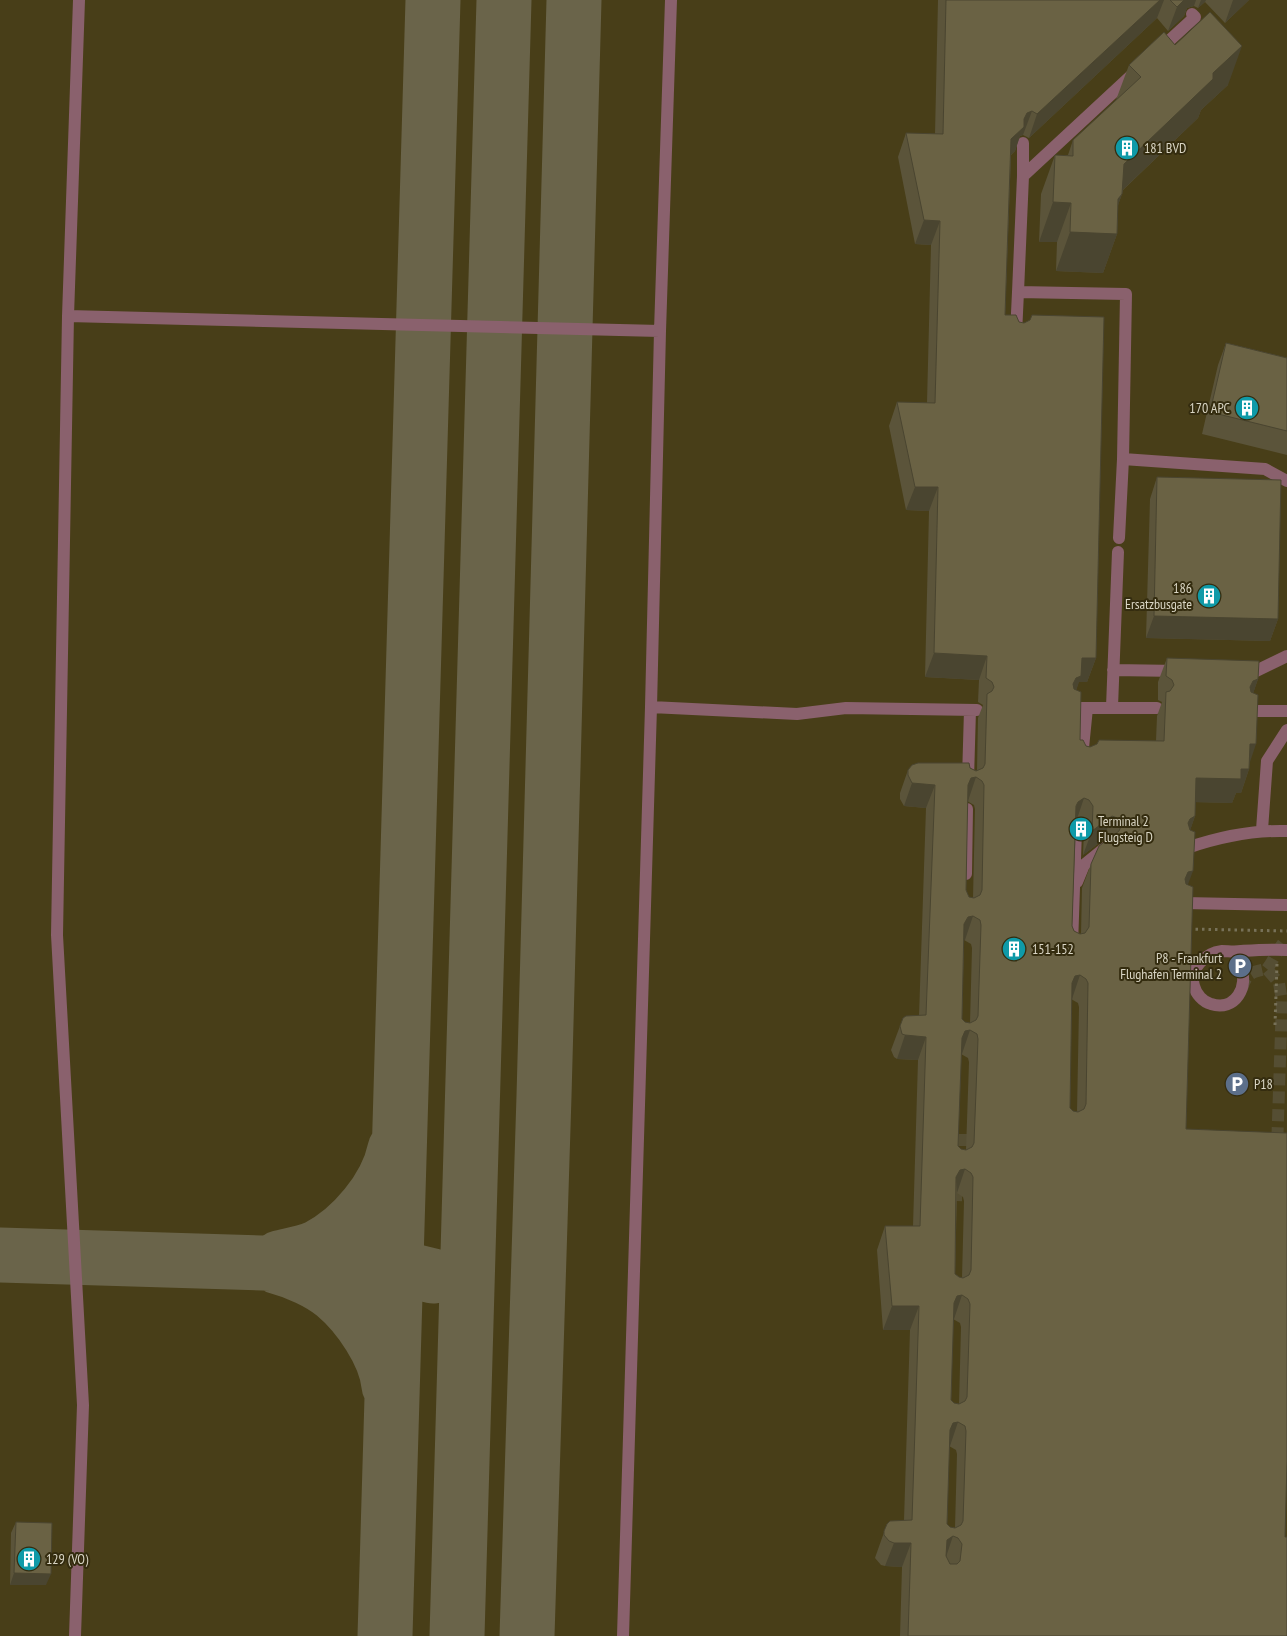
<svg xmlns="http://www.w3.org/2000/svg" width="1287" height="1636" viewBox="0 0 1287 1636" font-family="'PT Sans Narrow',sans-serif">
<rect width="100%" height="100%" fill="#3e3619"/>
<path fill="#483e18" d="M 0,0 L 1287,0 L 1287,1636 L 0,1636 Z"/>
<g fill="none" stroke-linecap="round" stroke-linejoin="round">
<path stroke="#6a644a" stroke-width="55" d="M 0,1255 L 396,1267 L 433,1276
M 279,1258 C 291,1255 304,1253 316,1248 C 352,1230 387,1188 395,1149
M 278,1267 C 297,1272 319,1282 334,1294 C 359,1315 386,1354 389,1386
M 385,1636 L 433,0
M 457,1636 L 504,0
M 527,1636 L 544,1096 L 574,0"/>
<path stroke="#554e33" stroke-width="12" stroke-dasharray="12 6" stroke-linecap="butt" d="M 1267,969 C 1274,960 1277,950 1284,942 L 1287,942
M 1242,989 C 1246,973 1252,972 1267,969 L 1279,983 L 1282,1001 L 1277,1149
M 958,1140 L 983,1140
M 956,1201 L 957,1176"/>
<path stroke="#777158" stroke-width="3" stroke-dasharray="2.5 4" stroke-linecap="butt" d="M 1189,929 L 1287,931
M 1275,1025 L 1277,964"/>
<path stroke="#8a616d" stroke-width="12" d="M 1159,50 L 1195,17 L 1192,14
M 1023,176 L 1133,74
M 1018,292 L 1023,176 L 1023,143
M 68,316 L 660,331
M 1016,334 L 1018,292 L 1126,294 L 1123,459 L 1119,538
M 1123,459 L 1265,469 L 1287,481
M 1113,670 L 1179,671
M 1244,673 L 1252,673 L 1287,656
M 651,707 L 797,714 L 846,708 L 977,710
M 1112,707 L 1118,552
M 1072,708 L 1157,708
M 1249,711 L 1287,711
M 1082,758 L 1087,708
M 968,779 L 970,710
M 1262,830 L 1267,761 L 1287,730
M 1187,848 C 1219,837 1253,830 1287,831
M 966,874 L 967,809
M 1077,882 L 1084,865 L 1105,848
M 1184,903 L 1287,905
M 1072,945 L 1076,830
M 75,1636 L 83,1405 L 57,935 L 68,316 L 79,0
M 623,1636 L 651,707 L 660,331 L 671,0"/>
<path stroke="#8a616d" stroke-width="12" d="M 1240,966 C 1250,986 1235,1012 1211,1004 C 1203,1002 1196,994 1194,986 C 1189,969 1205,953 1222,951 C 1228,951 1234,952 1241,951 C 1257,950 1271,949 1287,950"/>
</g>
<path fill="#5b543a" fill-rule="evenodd" d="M 938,0 L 1249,0 L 1225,23 L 1205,2 L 1198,8 L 1194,6 L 1187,8 L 1184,16 L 1168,31 L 1157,18 L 1029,138 L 1023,135 L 1020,136 L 1015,151 L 1011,155 L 1005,315 L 1096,658 L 1087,682 L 1079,681 L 1076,690 L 1080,740 L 1086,746 L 1090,747 L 1156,741 L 1157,716 L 1162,702 L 1158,700 L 1158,682 L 1167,658 L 1258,679 L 1253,693 L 1249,769 L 1241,793 L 1236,793 L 1232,803 L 1195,802 L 1195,816 L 1190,830 L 1188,885 L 1186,1129 L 1285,1537 L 1287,1636 L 900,1636 L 902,1567 L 885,1566 L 881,1565 L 875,1558 L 876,1555 L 887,1524 L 904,1520 L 910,1330 L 883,1330 L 877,1250 L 885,1226 L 913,1226 L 918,1060 L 897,1059 L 894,1057 L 891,1050 L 900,1026 L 919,1016 L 926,808 L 904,806 L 900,799 L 900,793 L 908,770 L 970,768 L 977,771 L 978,718 L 983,705 L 978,702 L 979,680 L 925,677 L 929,511 L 906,510 L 889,426 L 897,402 L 927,403 L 931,245 L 915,244 L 898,157 L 906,133 L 935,134 ZM 967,801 L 974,805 L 975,809 L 973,898 L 969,897 L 966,890 ZM 1076,822 L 1081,823 L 1084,830 L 1083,855 L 1103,840 L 1106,841 L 1091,864 L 1082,888 L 1081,934 L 1080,934 L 1074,931 L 1072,926 ZM 964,940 L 971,944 L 972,948 L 970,1023 L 965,1022 L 962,1019 ZM 1071,999 L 1078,1003 L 1079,1007 L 1077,1112 L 1073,1111 L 1070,1108 ZM 961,1054 L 968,1058 L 969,1062 L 966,1150 L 961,1149 L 958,1146 ZM 957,1193 L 963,1197 L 964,1201 L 962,1278 L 959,1277 L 955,1274 ZM 953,1319 L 960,1323 L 961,1327 L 959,1404 L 954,1403 L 951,1400 ZM 949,1446 L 956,1450 L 957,1454 L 955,1528 L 950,1527 L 947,1524 Z
M 1175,45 L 1228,85 L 1201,110 L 1198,118 L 1123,190 L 1122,194 L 1118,205 L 1117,234 L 1103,273 L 1056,271 L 1057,242 L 1039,242 L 1041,194 L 1055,155 L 1068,155 L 1073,140 L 1116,100 L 1129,65 Z
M 1226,343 L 1287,358 L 1287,455 L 1202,434 L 1218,365 Z
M 1157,477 L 1278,619 L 1270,641 L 1146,638 L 1150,499 Z
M 16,1522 L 46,1585 L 10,1585 L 11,1533 Z"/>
<path fill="#4a4530" d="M 1160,0 L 1164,0 L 1157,18 L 1029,138 L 1037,114 Z
M 1184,0 L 1196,0 L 1194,6 L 1187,8 L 1184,16 L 1168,31 L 1177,7 Z
M 1201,0 L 1206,0 L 1205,2 L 1198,8 Z
M 1233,0 L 1249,0 L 1225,23 Z
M 1242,46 L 1228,85 L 1201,110 L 1198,118 L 1109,203 L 1124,164 L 1213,73 Z
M 1032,111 L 1023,135 L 1020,136 L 1015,151 L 1003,162 L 1011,139 L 1027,113 Z
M 1122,194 L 1108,233 L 1117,234 L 1103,273 L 1056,271 L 1070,232 L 1118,199 Z
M 1053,202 L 1071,203 L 1057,242 L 1039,242 Z
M 924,220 L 940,221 L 931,245 L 915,244 Z
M 915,487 L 938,487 L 929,511 L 906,510 Z
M 1154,616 L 1278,619 L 1270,641 L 1146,638 Z
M 934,653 L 987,656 L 979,680 L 925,677 Z
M 1082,658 L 1096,658 L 1087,682 L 1079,682 L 1073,700 L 1064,708 Z
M 1258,679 L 1250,703 L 1250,687 L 1253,681 Z
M 1250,744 L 1256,744 L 1248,768 Z
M 1241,769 L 1249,769 L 1241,793 L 1236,793 L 1232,803 L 1187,802 L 1196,778 Z
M 976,777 L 968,801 L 963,802 L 968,785 L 971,778 Z
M 912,783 L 935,785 L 926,808 L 904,806 Z
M 1084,798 L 1076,822 L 1069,825 L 1078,802 Z
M 1112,816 L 1103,840 L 1083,855 L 1092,831 Z
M 1195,816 L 1187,840 L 1188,823 L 1190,819 Z
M 1193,871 L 1184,895 L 1185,879 L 1188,872 Z
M 973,916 L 965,940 L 960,941 L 964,924 L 968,917 Z
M 1080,975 L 1072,999 L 1072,983 L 1075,976 Z
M 970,1030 L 962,1054 L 957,1055 L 962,1038 L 965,1031 Z
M 905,1035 L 926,1037 L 918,1060 L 897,1059 Z
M 965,1169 L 957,1193 L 956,1177 L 960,1170 Z
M 962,1295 L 954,1319 L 949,1320 L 954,1303 L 957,1296 Z
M 892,1306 L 919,1306 L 910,1330 L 883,1330 Z
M 958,1422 L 950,1446 L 945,1447 L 950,1430 L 953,1423 Z
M 953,1536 L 945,1560 L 947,1540 Z
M 894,1543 L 911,1543 L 902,1567 L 885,1566 Z
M 14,1573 L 51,1574 L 46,1585 L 10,1585 Z"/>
<path fill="#6a6244" stroke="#4a4530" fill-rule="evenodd" d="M 946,0 L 1160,0 L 1037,114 L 1032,111 L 1027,113 L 1024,119 L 1024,127 L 1011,139 L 1005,315 L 1016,315 L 1019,322 L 1024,323 L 1030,320 L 1032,315 L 1104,317 L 1096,658 L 1082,658 L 1081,676 L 1076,678 L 1073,684 L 1074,689 L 1081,692 L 1080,740 L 1083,740 L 1086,746 L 1090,747 L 1097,744 L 1099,740 L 1164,741 L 1166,692 L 1170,691 L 1174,685 L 1172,680 L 1166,676 L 1167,658 L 1259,661 L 1258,679 L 1253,681 L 1250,687 L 1251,692 L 1258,695 L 1256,744 L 1250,744 L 1249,769 L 1241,769 L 1241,779 L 1196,778 L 1195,816 L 1190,819 L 1188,823 L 1190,830 L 1195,832 L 1193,871 L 1188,872 L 1185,879 L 1186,884 L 1193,887 L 1186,1129 L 1287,1133 L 1287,1462 L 1285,1537 L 1287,1537 L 1287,1636 L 908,1636 L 911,1543 L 894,1543 L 889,1541 L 884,1535 L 884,1531 L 887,1524 L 890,1521 L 912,1520 L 919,1306 L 892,1306 L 885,1226 L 920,1226 L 926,1037 L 905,1035 L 902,1034 L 900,1026 L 903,1018 L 906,1016 L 926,1015 L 935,785 L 912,783 L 908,775 L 908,770 L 912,765 L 918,763 L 969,763 L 970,768 L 976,771 L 983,768 L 985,764 L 987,694 L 992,691 L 994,687 L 992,682 L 986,678 L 987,656 L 934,653 L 938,487 L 915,487 L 897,402 L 935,403 L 940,221 L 924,220 L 906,133 L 943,134 ZM 976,777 L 982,781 L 984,785 L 982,890 L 980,895 L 974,898 L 969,897 L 966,890 L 968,785 L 971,778 ZM 1084,798 L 1089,800 L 1093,806 L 1092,831 L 1112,816 L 1120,819 L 1122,824 L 1119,831 L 1099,846 L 1091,864 L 1089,927 L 1085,933 L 1080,934 L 1074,931 L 1072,926 L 1076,806 L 1078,802 ZM 973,916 L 980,920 L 981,925 L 978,1016 L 976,1020 L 970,1023 L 965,1022 L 962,1019 L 964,924 L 968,917 ZM 1080,975 L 1086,979 L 1088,983 L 1086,1104 L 1084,1109 L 1078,1112 L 1073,1111 L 1070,1108 L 1072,983 L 1075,976 ZM 970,1030 L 977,1034 L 978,1039 L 974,1143 L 972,1147 L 966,1150 L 961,1149 L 958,1146 L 962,1038 L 965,1031 ZM 965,1169 L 971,1173 L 973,1177 L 971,1270 L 969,1275 L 963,1278 L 959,1277 L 955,1274 L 956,1177 L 960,1170 ZM 962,1295 L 968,1299 L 970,1304 L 967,1397 L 965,1401 L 959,1404 L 954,1403 L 951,1400 L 954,1303 L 957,1296 ZM 958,1422 L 965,1426 L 966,1431 L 963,1521 L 961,1525 L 955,1528 L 950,1527 L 947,1524 L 950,1430 L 953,1423 ZM 953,1536 L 958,1538 L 962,1544 L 960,1561 L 957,1564 L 950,1564 L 946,1556 L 947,1540 Z
M 1170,0 L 1184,0 L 1177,7 Z
M 1210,12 L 1242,46 L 1213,73 L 1213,79 L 1124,164 L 1122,194 L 1118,199 L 1117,234 L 1070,232 L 1071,203 L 1053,202 L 1055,155 L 1073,156 L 1073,140 L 1141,77 L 1129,65 L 1164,32 L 1175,45 Z
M 1226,343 L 1287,358 L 1287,431 L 1210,412 Z
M 1157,477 L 1281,480 L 1278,619 L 1154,616 Z
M 16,1522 L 52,1523 L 51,1574 L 14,1573 Z"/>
<defs>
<g id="building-disc" transform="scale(1.25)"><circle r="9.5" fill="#0f9aa8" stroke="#342c0f"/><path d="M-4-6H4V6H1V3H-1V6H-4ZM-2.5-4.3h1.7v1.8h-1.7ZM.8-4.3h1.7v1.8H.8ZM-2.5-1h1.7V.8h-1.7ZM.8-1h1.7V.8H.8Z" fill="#fff"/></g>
<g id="parking-disc" transform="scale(1.25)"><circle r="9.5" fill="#5c6f8a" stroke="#342c0f"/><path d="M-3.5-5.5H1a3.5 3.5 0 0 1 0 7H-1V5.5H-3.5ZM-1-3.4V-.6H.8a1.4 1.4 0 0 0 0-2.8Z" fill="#fff"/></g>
</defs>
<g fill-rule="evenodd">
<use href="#building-disc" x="1127" y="148"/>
<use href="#building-disc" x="1247" y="408"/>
<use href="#building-disc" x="1209" y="596"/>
<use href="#building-disc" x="1081" y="829"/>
<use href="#building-disc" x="1014" y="949"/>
<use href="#parking-disc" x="1240" y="966"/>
<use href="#parking-disc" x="1237" y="1084"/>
<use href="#building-disc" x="29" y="1559"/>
</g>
<g text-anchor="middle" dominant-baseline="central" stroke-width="4" stroke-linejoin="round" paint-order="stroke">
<g font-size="14" fill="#dad6c5" stroke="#342c0f" text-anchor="start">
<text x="1144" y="148">181 BVD</text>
<text x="1230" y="408" text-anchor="end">170 APC</text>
<text x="1192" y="588" text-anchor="end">186<tspan x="1192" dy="16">Ersatzbusgate</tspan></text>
<text x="1098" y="821">Terminal 2<tspan x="1098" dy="16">Flugsteig D</tspan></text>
<text x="1032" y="949">151-152</text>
<text x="1222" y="958" text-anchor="end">P8 - Frankfurt<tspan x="1222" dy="16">Flughafen Terminal 2</tspan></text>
<text x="1254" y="1084">P18</text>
<text x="46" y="1559">129 (VO)</text>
</g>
</g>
</svg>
